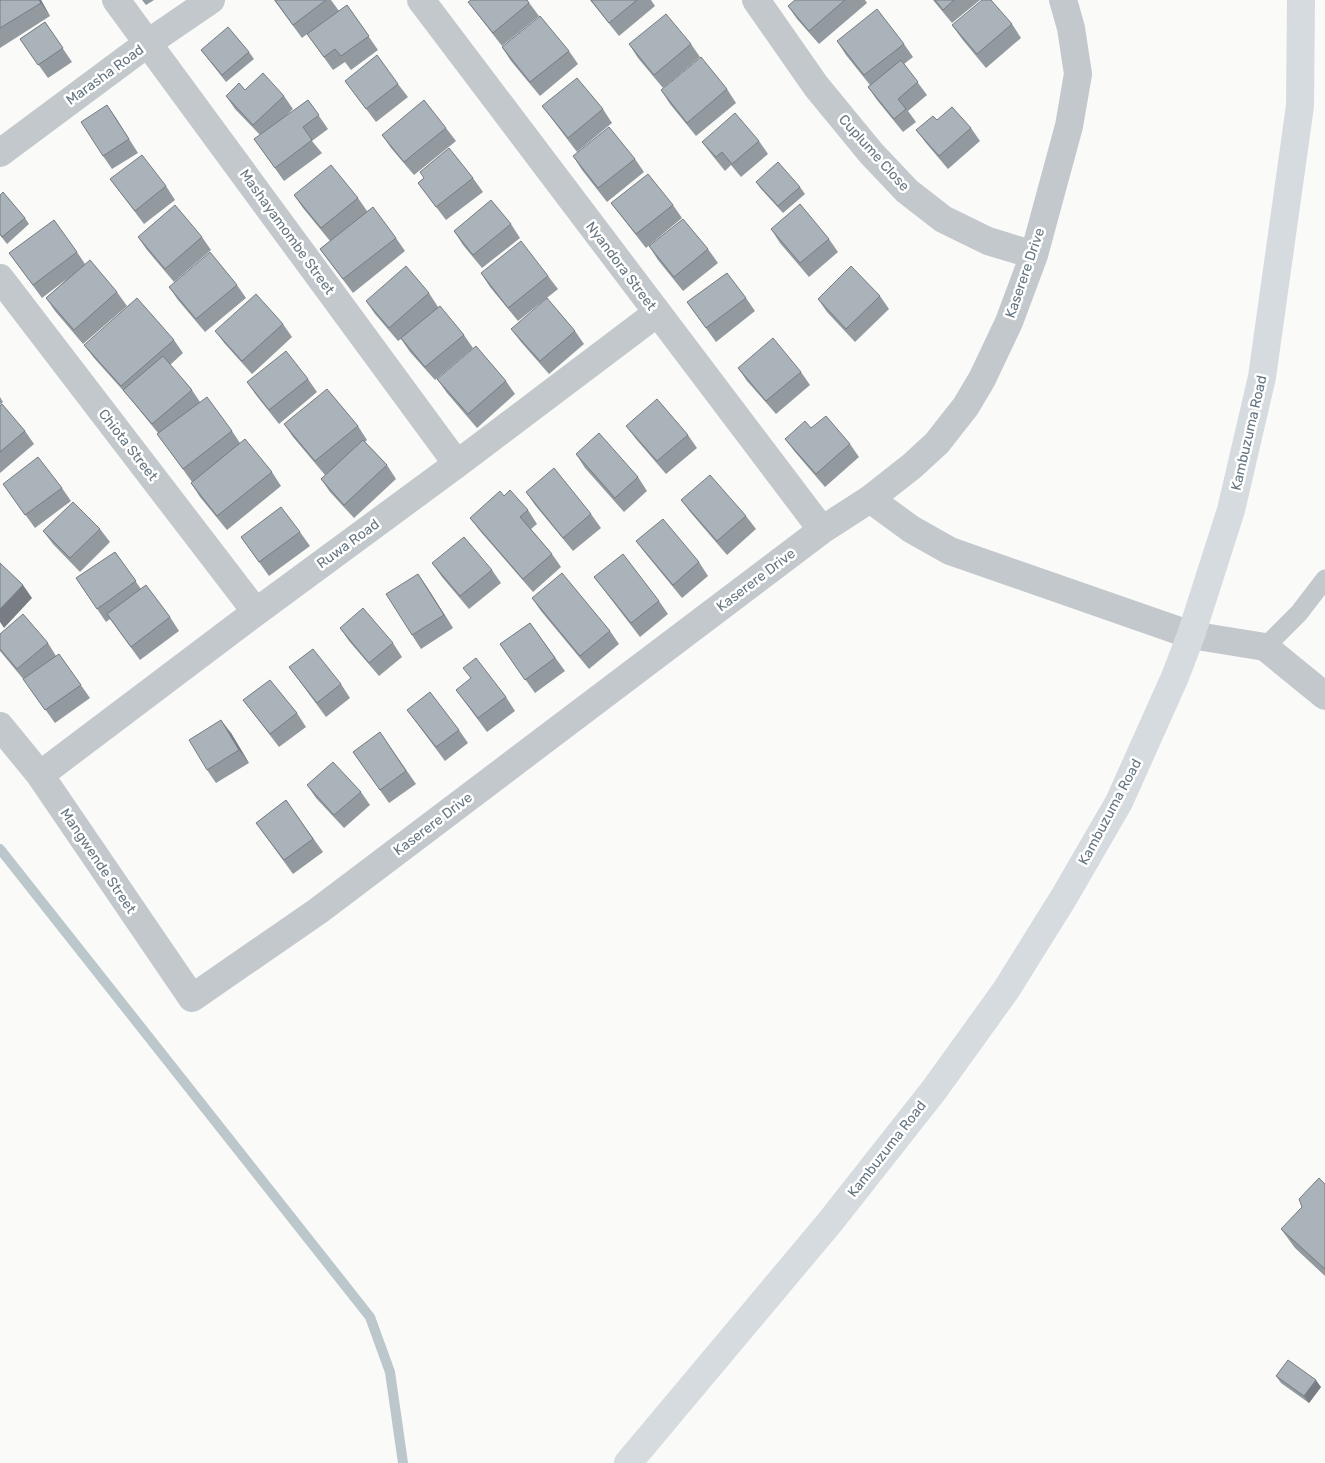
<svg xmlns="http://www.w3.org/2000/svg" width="1325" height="1463" viewBox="0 0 1325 1463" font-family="Rubik,sans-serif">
<rect width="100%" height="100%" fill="#fafaf8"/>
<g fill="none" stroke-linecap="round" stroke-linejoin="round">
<path stroke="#bbc7cb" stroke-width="10" d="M 0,849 L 370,1317 L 390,1372 L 403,1463"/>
<path stroke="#c3c8cc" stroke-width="19" d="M 1265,647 L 1299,613 L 1325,579"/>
<path stroke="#c3c8cc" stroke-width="28" d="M 116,0 L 457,464
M 421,0 L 822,530
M 756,0 L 816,86 L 871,153 L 907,191 L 943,219 L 988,241 L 1034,255
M 0,153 L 148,43 L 211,0
M 0,278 L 256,612
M 870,499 L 911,529 L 950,551 L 1191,635 L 1265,647 L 1325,696
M 0,726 L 40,775 L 192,998 L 318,911 L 822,530 L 870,499 L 912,466 L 937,443 L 966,406 L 982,379 L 1009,322 L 1034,255 L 1069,126 L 1078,74 L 1071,28 L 1063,0
M 40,775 L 256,612 L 457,464 L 657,313"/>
<path stroke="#d6dbdf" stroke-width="28" d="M 628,1463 L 830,1222 L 934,1090 L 1006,990 L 1064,897 L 1119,802 L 1175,677 L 1191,635 L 1231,510 L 1262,377 L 1300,106 L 1301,0"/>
</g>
<path fill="#929a9f" d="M 0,0 L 41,0 L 50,16 L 0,48 Z
M 142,0 L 154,0 L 146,5 Z
M 274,0 L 331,0 L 339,11 L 347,5 L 378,50 L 351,70 L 345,62 L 333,70 L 307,34 L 302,38 Z
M 527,0 L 539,16 L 502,46 L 478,15 L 468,2 Z
M 590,0 L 651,0 L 655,6 L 619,36 Z
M 795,0 L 865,0 L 867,3 L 819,44 L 797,19 L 788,6 Z
M 933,0 L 980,0 L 952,23 Z
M 45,22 L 72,62 L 48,78 L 20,39 Z
M 1012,24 L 1021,38 L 986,68 L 962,39 L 952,25 Z
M 837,41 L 904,44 L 913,57 L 904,64 L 927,95 L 908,111 L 916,122 L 903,132 L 877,100 L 868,87 L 870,85 L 846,55 Z
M 629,44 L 691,44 L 700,57 L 663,88 L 638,58 Z
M 502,47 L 569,51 L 578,64 L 540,96 L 511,61 Z
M 201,50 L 249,52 L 254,59 L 226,82 Z
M 345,81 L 398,84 L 408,97 L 376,122 Z
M 727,89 L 736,103 L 696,136 L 670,104 L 661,90 Z
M 245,90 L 284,96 L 293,109 L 285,117 L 308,100 L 328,129 L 312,141 L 322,153 L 284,181 L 254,139 L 260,135 L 235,109 L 226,96 Z
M 107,105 L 138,153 L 112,169 L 103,156 Z
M 542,106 L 603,109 L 612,123 L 577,152 L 552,119 Z
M 937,120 L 971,128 L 980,141 L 948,169 L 926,143 L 916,130 Z
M 446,128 L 456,141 L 414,175 L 391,148 L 382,135 Z
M 759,141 L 768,154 L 741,177 L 731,165 L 725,171 L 712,155 L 702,142 Z
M 573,156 L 635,159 L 644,172 L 607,202 L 582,170 Z
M 424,178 L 473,178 L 483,192 L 446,220 L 418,183 Z
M 110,179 L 166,186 L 175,200 L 144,224 Z
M 756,182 L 800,187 L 805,194 L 783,213 L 761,189 Z
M 0,195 L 25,218 L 29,224 L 7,244 L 0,235 Z
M 294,195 L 358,198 L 367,211 L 396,238 L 405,251 L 353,293 L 320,249 L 330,241 L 303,208 Z
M 611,203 L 673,205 L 682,218 L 646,248 L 621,216 Z
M 511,224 L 520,238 L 482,268 L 463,245 L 454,231 Z
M 771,229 L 829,239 L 838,252 L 809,277 L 780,243 Z
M 138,237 L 202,237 L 211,250 L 174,282 L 147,250 Z
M 649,246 L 708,249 L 718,263 L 683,291 L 658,260 Z
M 77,252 L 85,264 L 117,292 L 127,306 L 83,344 L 55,311 L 46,298 L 68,278 L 42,298 L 9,253 Z
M 481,273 L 548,276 L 558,289 L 518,321 L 490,287 Z
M 237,285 L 246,298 L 205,332 L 178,300 L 169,287 Z
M 429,293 L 438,307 L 464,335 L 473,348 L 435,380 L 410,352 L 401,339 L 398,341 L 375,314 L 366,301 Z
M 880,296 L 889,309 L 855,342 L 827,312 L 818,299 Z
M 746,298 L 755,311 L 716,342 L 687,302 Z
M 283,324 L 292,337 L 252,374 L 225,344 L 215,331 Z
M 511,329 L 575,331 L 584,344 L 549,374 L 521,342 Z
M 174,340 L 183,353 L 170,365 L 192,390 L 200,402 L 232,431 L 240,443 L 272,472 L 281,486 L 227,530 L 200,497 L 191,483 L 192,482 L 167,447 L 157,434 L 158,433 L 128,396 L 94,358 L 84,345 Z
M 738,368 L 801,372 L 810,385 L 776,414 L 747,381 Z
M 308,379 L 317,392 L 279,424 L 256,395 L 247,382 Z
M 437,379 L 506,381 L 515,394 L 477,428 L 447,393 Z
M 0,397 L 3,402 L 0,405 Z
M 0,406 L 25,431 L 34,444 L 0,473 Z
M 284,424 L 358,426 L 367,440 L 365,442 L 387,465 L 396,479 L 354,518 L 330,492 L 321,479 L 335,466 L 325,475 L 293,437 Z
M 626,426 L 688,435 L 697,448 L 666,474 L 636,439 Z
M 811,428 L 850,444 L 859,457 L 825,487 L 795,452 L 785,439 Z
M 576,454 L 638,477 L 647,491 L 624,512 L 585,468 Z
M 3,484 L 62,488 L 71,501 L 35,528 Z
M 526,492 L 591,514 L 601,528 L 573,551 L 535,505 Z
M 504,496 L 528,510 L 537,524 L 531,529 L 552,554 L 561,567 L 533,592 L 480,531 L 470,518 Z
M 681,500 L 746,516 L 756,529 L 727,555 L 691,513 Z
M 100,529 L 110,542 L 80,572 L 53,544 L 43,531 Z
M 300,532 L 310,546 L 269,576 L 241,537 Z
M 636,541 L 699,562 L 708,576 L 682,598 L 646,554 Z
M 115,552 L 141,589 L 170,617 L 179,631 L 140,660 L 110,619 L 106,622 L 76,578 Z
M 432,563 L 492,570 L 501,583 L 469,609 L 442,577 Z
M 418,574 L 453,628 L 421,649 L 412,635 Z
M 594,577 L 659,601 L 668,614 L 640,637 L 604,590 Z
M 532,598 L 610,631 L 619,644 L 589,669 L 541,611 Z
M 530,623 L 565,671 L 535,693 L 500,644 Z
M 340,628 L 393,643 L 402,657 L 379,676 L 349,641 Z
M 0,634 L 48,643 L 56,656 L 59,654 L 90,698 L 55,723 L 24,680 L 0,651 Z
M 289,667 L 341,684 L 350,698 L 326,717 Z
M 456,690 L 506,697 L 515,711 L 487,732 Z
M 243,700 L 297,713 L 306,727 L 279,747 Z
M 407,710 L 459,730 L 468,743 L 445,761 Z
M 380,732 L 416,784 L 389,803 L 353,752 Z
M 231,733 L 249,763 L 216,783 L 207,770 Z
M 307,785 L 361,792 L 370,805 L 344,828 L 316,798 Z
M 286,800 L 323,852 L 293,874 L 256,823 Z
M 1325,1184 L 1325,1276 L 1295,1248 L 1281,1229 Z
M 1276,1376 L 1321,1387 L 1309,1403 L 1281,1383 Z"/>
<path fill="#777d82" d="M 39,0 L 41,0 L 50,16 L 41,3 Z
M 107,105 L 116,118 L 138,153 L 129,139 Z
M 418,574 L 427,587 L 453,628 L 444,615 Z
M 23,585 L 32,598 L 4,628 L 0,622 L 0,609 Z
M 221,720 L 231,733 L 249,763 L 239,750 Z
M 1316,1380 L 1321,1387 L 1309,1403 L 1304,1396 Z"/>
<path fill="#aab3b9" stroke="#777d82" d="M 0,0 L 39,0 L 41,3 L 0,28 Z
M 275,0 L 326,0 L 293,25 Z
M 471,0 L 527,0 L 529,3 L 493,33 L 468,2 Z
M 591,0 L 637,0 L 609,23 Z
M 795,0 L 845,0 L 809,31 L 788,6 Z
M 935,0 L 954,0 L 943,10 Z
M 982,0 L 991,0 L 1012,24 L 977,54 L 952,25 Z
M 347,5 L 369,36 L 341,56 L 335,49 L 324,57 L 307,34 Z
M 877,9 L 904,44 L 864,75 L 837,41 Z
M 666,14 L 691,44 L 654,75 L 629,44 Z
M 540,16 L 569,51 L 530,82 L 502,47 Z
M 45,22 L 63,48 L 38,65 L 20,39 Z
M 228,27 L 249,52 L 222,75 L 201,50 Z
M 377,55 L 398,84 L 366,109 L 345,81 Z
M 701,57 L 727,89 L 687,123 L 661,90 Z
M 901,60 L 918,82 L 898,99 L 906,109 L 894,119 L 868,87 Z
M 263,73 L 284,96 L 253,125 L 226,96 L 239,83 L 245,90 Z
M 577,78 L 603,109 L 568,138 L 542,106 Z
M 308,100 L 319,115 L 303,127 L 312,140 L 275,168 L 254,139 Z
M 424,100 L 446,128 L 404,162 L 382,135 Z
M 107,105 L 129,139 L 103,156 L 81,122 Z
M 952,107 L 971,128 L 939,156 L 916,130 L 933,116 L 937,120 Z
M 735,113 L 759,141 L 732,164 L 722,152 L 716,157 L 702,142 Z
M 609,127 L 635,159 L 598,188 L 573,156 Z
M 449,148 L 473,178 L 436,207 L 418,183 L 424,178 L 420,172 Z
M 142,155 L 166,186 L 135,211 L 110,179 Z
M 778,162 L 800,187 L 778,206 L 756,182 Z
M 331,165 L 358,198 L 321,228 L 294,195 Z
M 648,174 L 673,205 L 636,234 L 611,203 Z
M 3,192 L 25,218 L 2,237 L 0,234 L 0,195 Z
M 491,200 L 511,224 L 473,255 L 454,231 Z
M 800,204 L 829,239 L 800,263 L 771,229 Z
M 175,205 L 202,237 L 165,269 L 138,237 Z
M 373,207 L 396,238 L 343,279 L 320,249 Z
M 683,219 L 708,249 L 674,277 L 649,246 Z
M 54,220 L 77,252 L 33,285 L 9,253 Z
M 521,241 L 548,276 L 508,308 L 481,273 Z
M 210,252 L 237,285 L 196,319 L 169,287 Z
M 90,260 L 117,292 L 74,330 L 46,298 Z
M 406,266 L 429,293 L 389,328 L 366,301 Z
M 851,266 L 880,296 L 846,329 L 818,299 Z
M 727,273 L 746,298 L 706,328 L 687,302 Z
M 256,294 L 283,324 L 242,361 L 215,331 Z
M 137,298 L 174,340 L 121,386 L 84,345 Z
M 547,298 L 575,331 L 540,361 L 511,329 Z
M 440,306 L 464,335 L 425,367 L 401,338 Z
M 773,338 L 801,372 L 766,401 L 738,368 Z
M 476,346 L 506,381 L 468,414 L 437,379 Z
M 286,351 L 308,379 L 269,410 L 247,382 Z
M 163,356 L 192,390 L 152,424 L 123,390 Z
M 327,389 L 358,426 L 315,461 L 284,424 Z
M 207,397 L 232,431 L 183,469 L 157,434 Z
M 657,399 L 688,435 L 657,461 L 626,426 Z
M 2,404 L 25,431 L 0,452 L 0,406 Z
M 826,416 L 850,444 L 816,474 L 785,439 L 805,421 L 811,428 Z
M 599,433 L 638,477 L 615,498 L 576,454 Z
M 245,439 L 272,472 L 217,516 L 191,483 Z
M 363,440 L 387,465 L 344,505 L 321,479 Z
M 38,457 L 62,488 L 25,515 L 3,484 Z
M 554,468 L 591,514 L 563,538 L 526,492 Z
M 710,475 L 746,516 L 717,541 L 681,500 Z
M 510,490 L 528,510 L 520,517 L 552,554 L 523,579 L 470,518 L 500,491 L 504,496 Z
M 73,502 L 100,529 L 70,558 L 43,531 Z
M 281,507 L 300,532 L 259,562 L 241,537 Z
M 663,519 L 699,562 L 673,585 L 636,541 Z
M 464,537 L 492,570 L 460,596 L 432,563 Z
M 115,552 L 136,581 L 97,609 L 76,578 Z
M 623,554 L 659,601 L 631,623 L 594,577 Z
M 0,563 L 23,585 L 0,609 Z
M 562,573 L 610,631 L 580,656 L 532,598 Z
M 418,574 L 444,615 L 412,635 L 386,594 Z
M 146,585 L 170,617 L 131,647 L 107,614 Z
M 363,608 L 393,643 L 369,663 L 340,628 Z
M 23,614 L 48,643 L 17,669 L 0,649 L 0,634 Z
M 530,623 L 555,658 L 525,680 L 500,644 Z
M 313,649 L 341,684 L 317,703 L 289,667 Z
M 59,654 L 81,685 L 45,710 L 23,679 Z
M 476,658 L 506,697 L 478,718 L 456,690 L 471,678 L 463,668 Z
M 270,680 L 297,713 L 270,734 L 243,700 Z
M 430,692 L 459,730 L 436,747 L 407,710 Z
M 221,720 L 239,750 L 207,770 L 189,740 Z
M 380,732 L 406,771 L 380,790 L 353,752 Z
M 333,762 L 361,792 L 334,815 L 307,785 Z
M 286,800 L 313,839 L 284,860 L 256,823 Z
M 1319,1178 L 1325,1184 L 1325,1269 L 1281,1229 L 1302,1207 L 1299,1199 Z
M 1288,1360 L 1316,1380 L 1304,1396 L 1276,1376 Z"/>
<g text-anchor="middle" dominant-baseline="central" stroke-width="5" stroke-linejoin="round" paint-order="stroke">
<g font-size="14" fill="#657683" stroke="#fff">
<text transform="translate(105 75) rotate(-36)">Marasha Road</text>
<text transform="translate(874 153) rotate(48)">Cuplume Close</text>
<text transform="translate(287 232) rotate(54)">Mashayamombe Street</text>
<text transform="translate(621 266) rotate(53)">Nyandora Street</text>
<text transform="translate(1025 273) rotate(-71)">Kaserere Drive</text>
<text transform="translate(1249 433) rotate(-77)">Kambuzuma Road</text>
<text transform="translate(128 445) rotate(52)">Chiota Street</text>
<text transform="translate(348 544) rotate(-36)">Ruwa Road</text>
<text transform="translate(756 580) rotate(-37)">Kaserere Drive</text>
<text transform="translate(1110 812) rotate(-62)">Kambuzuma Road</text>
<text transform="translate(433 824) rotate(-37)">Kaserere Drive</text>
<text transform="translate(98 861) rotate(56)">Mangwende Street</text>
<text transform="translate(887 1149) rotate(-52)">Kambuzuma Road</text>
</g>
</g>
</svg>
